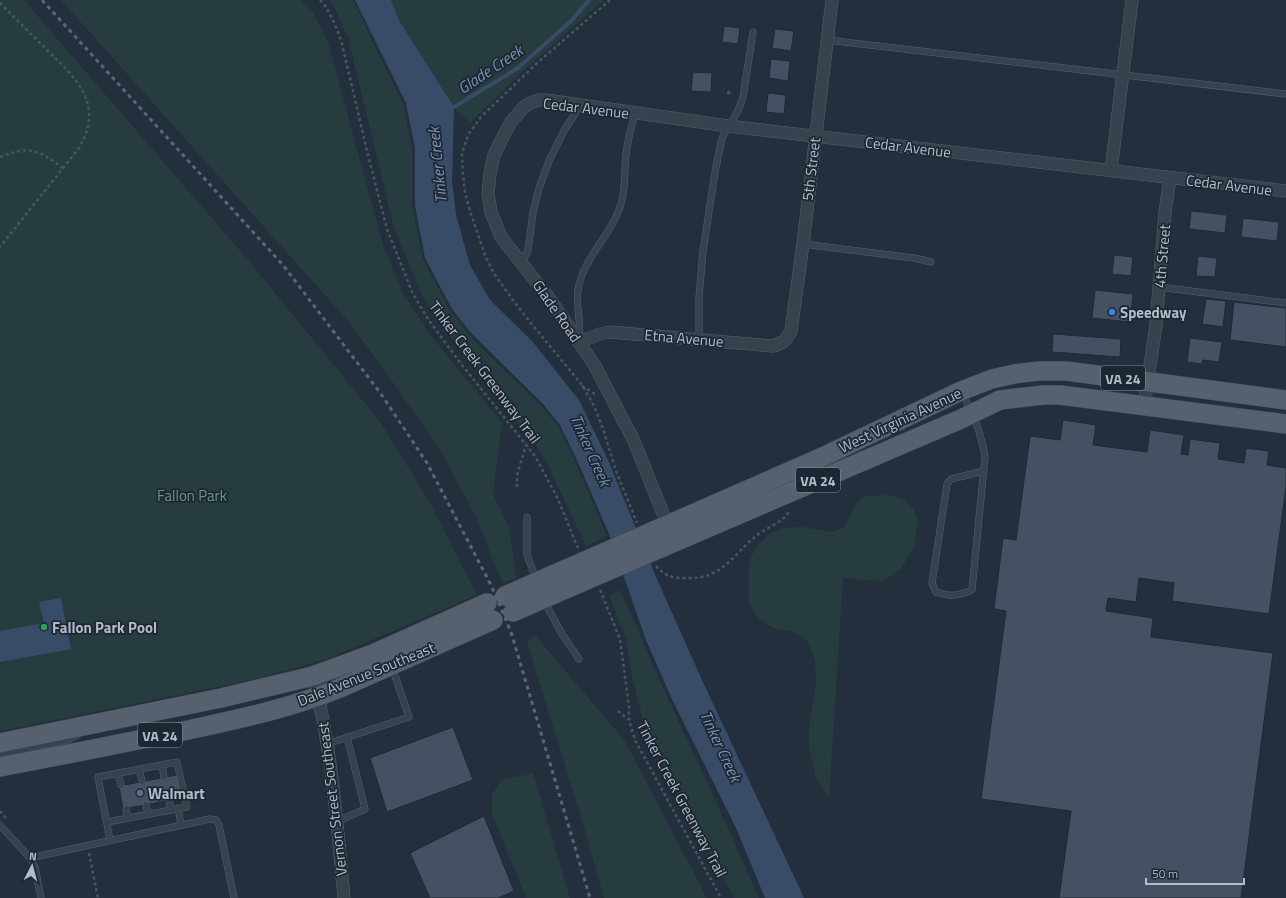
<svg xmlns="http://www.w3.org/2000/svg" width="1286" height="898" viewBox="0 0 1286 898" font-family="'Titillium Web',sans-serif">
<rect width="100%" height="100%" fill="#242f3e"/>
<path fill="#263c3f" d="M 0,0 L 24,0 L 248,260 L 381,423 L 430,503 L 477,595 L 327,659 L 252,680 L 0,731 Z
M 61,0 L 300,0 L 313,12 L 328,42 L 384,249 L 404,295 L 432,337 L 502,423 L 493,494 L 509,528 L 516,578 L 502,583 L 476,517 L 439,448 L 397,388 L 349,322 Z
M 329,0 L 353,0 L 403,104 L 412,147 L 412,206 L 423,259 L 450,310 L 469,335 L 541,406 L 558,426 L 575,461 L 607,536 L 586,546 L 543,455 L 434,316 L 421,293 L 394,228 L 348,37 L 333,5 Z
M 391,0 L 604,0 L 522,72 L 470,123 L 454,107 L 400,22 Z
M 886,495 L 902,498 L 913,508 L 918,521 L 914,547 L 901,569 L 884,581 L 843,578 L 829,797 L 816,778 L 809,747 L 809,727 L 816,686 L 815,661 L 808,642 L 794,632 L 773,628 L 759,619 L 749,603 L 749,562 L 756,547 L 769,534 L 783,528 L 802,527 L 832,532 L 843,528 L 848,521 L 853,507 L 864,496 Z
M 620,590 L 669,701 L 730,832 L 759,898 L 734,898 L 647,733 L 633,682 L 626,638 L 609,596 Z
M 535,635 L 625,741 L 707,898 L 604,898 L 587,837 L 527,642 Z
M 533,773 L 570,898 L 526,898 L 492,814 L 492,795 L 501,780 Z"/>
<path fill="#394c67" d="M 355,0 L 391,0 L 400,22 L 454,107 L 452,181 L 456,215 L 470,265 L 490,300 L 532,341 L 579,400 L 608,460 L 656,577 L 702,680 L 804,898 L 765,898 L 736,828 L 671,697 L 646,640 L 609,534 L 577,460 L 560,425 L 543,404 L 471,333 L 452,309 L 425,258 L 415,205 L 415,148 L 406,103 Z
M 61,598 L 71,649 L 0,662 L 0,631 L 44,623 L 39,602 Z"/>
<g fill="none" stroke-linecap="round" stroke-linejoin="round">
<path stroke="#394c67" stroke-width="4" d="M 450,108 L 454,107 L 518,68 L 572,20 L 589,0"/>
</g>
<path fill="#455162" stroke="#1f2835" d="M 724,26 L 740,28 L 738,44 L 722,42 Z
M 775,29 L 794,31 L 791,51 L 772,48 Z
M 771,59 L 790,61 L 788,81 L 769,78 Z
M 693,72 L 712,73 L 711,92 L 691,91 Z
M 727,90 L 731,90 L 731,95 L 726,95 Z
M 768,93 L 786,95 L 784,114 L 766,112 Z
M 1191,211 L 1227,215 L 1225,233 L 1189,229 Z
M 1243,218 L 1279,222 L 1277,241 L 1241,237 Z
M 1114,255 L 1133,257 L 1131,276 L 1112,274 Z
M 1198,256 L 1217,258 L 1215,277 L 1196,276 Z
M 1095,290 L 1133,294 L 1130,322 L 1092,318 Z
M 1206,299 L 1226,301 L 1223,327 L 1202,324 Z
M 1234,302 L 1286,308 L 1286,347 L 1230,340 Z
M 1053,334 L 1121,339 L 1120,357 L 1052,352 Z
M 1190,338 L 1222,342 L 1219,362 L 1203,360 L 1202,364 L 1187,362 Z
M 1063,420 L 1096,425 L 1093,445 L 1147,452 L 1150,430 L 1184,435 L 1181,454 L 1188,455 L 1190,439 L 1220,443 L 1218,459 L 1244,463 L 1246,448 L 1269,451 L 1267,465 L 1286,468 L 1286,487 L 1269,614 L 1172,601 L 1174,583 L 1139,578 L 1136,602 L 1108,598 L 1106,611 L 1153,618 L 1151,637 L 1273,653 L 1241,898 L 1059,898 L 1071,811 L 981,799 L 1006,611 L 994,609 L 1003,538 L 1016,540 L 1030,436 L 1060,440 Z
M 453,727 L 473,780 L 387,812 L 370,758 Z
M 177,775 L 182,798 L 123,809 L 119,786 Z
M 484,816 L 514,891 L 498,898 L 430,898 L 410,853 Z"/>
<g fill="none" stroke-linecap="round" stroke-linejoin="round">
<g stroke="#565f6c" stroke-width="7">
<path id="service" d="M 827,40 L 1286,94
M 803,244 L 914,258 L 931,262
M 522,264 L 528,250 L 533,213 L 539,188 L 549,161 L 565,129 L 580,106
M 1159,287 L 1286,303
M 699,339 L 699,297 L 703,251 L 715,172 L 722,138 L 738,111 L 743,97 L 753,32
M 578,341 C 583,323 575,308 578,290 C 583,257 612,235 621,204 C 626,188 624,171 626,155 C 627,141 631,128 635,114
M 962,392 C 972,413 982,434 985,457 L 972,590 C 958,596 950,597 936,592 L 932,583 L 947,484 L 951,479 L 984,471
M 527,517 L 527,555 L 536,579
M 544,601 L 562,634 L 579,659
M 327,744 L 409,717 L 392,667
M 0,754 L 67,740 L 78,735
M 162,765 L 164,777
M 139,769 L 142,781
M 118,773 L 121,785
M 169,800 L 171,810
M 146,805 L 148,814
M 178,808 L 181,825
M 126,809 L 128,818
M 107,822 L 187,807 L 177,762 L 98,777 L 110,840
M 336,822 L 365,809 L 347,737
M 0,825 L 30,858 L 35,867 L 41,898
M 30,858 L 210,819 L 216,820 L 219,825 L 234,898"/>
</g>
<g stroke="#565f6c" stroke-width="13">
<path id="minor" d="M 1111,170 L 1132,0
M 578,342 L 600,334 L 610,332 L 772,346 C 782,345 787,339 791,331 L 803,244 L 832,0
M 1144,406 L 1156,325 L 1165,212 L 1170,178
M 668,526 L 634,441 L 595,366 L 552,302 L 501,237 L 491,212 L 488,194 L 490,174 L 494,155 L 506,131 L 511,122 L 524,107 L 530,103 L 539,100 L 546,100 L 728,126 L 1286,191
M 313,676 C 332,748 337,824 344,898"/>
</g>
<g stroke="#414a57" stroke-width="20">
<path id="primary" d="M 656,530 L 818,459 L 961,391 L 992,379 L 1014,374 L 1039,371 L 1066,371 L 1286,400
M 663,547 L 961,419 L 1000,400 L 1043,395 L 1060,395 L 1286,424
M 505,596 L 555,574
M 513,612 L 561,591
M 0,743 L 221,698 L 313,676 L 373,654 L 487,603
M 0,767 C 63,755 125,743 188,730 C 239,719 291,708 340,688 L 493,620"/>
</g>
<path stroke="#44595c" stroke-width="2.5" stroke-dasharray="3 3" stroke-linecap="butt" d="M 320,0 L 326,7 L 333,20 L 341,40 L 369,159 L 387,229 L 413,294 L 428,319 L 458,360 L 535,456 L 557,497 L 578,548
M 610,0 L 536,64 L 481,117 L 468,135 L 462,154 L 463,174 L 465,193 L 471,214 L 486,258 L 495,275 L 521,311 L 582,385 L 594,406 L 603,429 L 616,471 L 637,523
M 0,3 C 15,18 31,34 46,49 C 76,78 105,104 79,148 L 0,247
M 0,157 C 30,145 38,150 63,168
M 582,386 L 595,394
M 517,487 L 517,475 L 526,445
M 656,566 C 665,576 672,578 685,578 C 723,580 732,555 756,536 C 765,528 787,521 789,510
M 600,590 L 620,639 L 629,707 L 629,720 L 635,740 L 721,898
M 618,711 L 629,720
M 0,811 L 6,818
M 89,853 L 98,898"/>
<use href="#service" stroke="#38414e" stroke-width="6"/>
<use href="#minor" stroke="#38414e" stroke-width="12"/>
<use href="#primary" stroke="#56606e" stroke-width="19"/>
<path stroke="#5a6575" stroke-width="3" stroke-dasharray="4 4" stroke-linecap="butt" d="M 42,0 L 283,265 L 381,394 L 427,463 L 491,585 L 511,632 L 590,898"/>
<g stroke="#414a57" stroke-width="20" stroke-linecap="butt">
<path id="primary-bridge" d="M 555,574 L 656,530
M 561,591 L 663,547"/>
</g>
<use href="#primary-bridge" stroke="#56606e" stroke-width="19"/>
</g>
<circle fill="#3f7fe0" stroke="#1d2633" stroke-width="1.5" cx="1112" cy="312" r="4"/>
<circle fill="#2e9e5b" stroke="#1d2633" stroke-width="1.5" cx="44" cy="627" r="4"/>
<circle fill="#5c6f8a" stroke="#1d2633" stroke-width="1.5" cx="140" cy="793" r="4"/>
<g text-anchor="middle" dominant-baseline="central" stroke-width="3.5" stroke-linejoin="round" paint-order="stroke">
<g fill="#1d2633" stroke="#878f9c" stroke-width="1">
<rect x="1101" y="366" width="44" height="24" rx="3"/>
<rect x="796" y="468" width="44" height="24" rx="3"/>
<rect x="138" y="723" width="44" height="24" rx="3"/>
</g>
<g font-size="14" font-weight="bold" fill="#b4bcc9">
<text x="1123" y="378">VA 24</text>
<text x="818" y="480">VA 24</text>
<text x="160" y="735">VA 24</text>
</g>
<g font-size="15" fill="#b4bcc9" stroke="#1d2633">
<text transform="translate(586 108) rotate(7)">Cedar Avenue</text>
<text transform="translate(908 147) rotate(7)">Cedar Avenue</text>
<text transform="translate(811 169) rotate(-83)">5th Street</text>
<text transform="translate(1229 185) rotate(7)">Cedar Avenue</text>
<text transform="translate(1162 256) rotate(-85)">4th Street</text>
<text transform="translate(557 311) rotate(55)">Glade Road</text>
<text transform="translate(684 338) rotate(5)">Etna Avenue</text>
<text transform="translate(485 372) rotate(53)">Tinker Creek Greenway Trail</text>
<text transform="translate(900 420) rotate(-25)">West Virginia Avenue</text>
<text transform="translate(366 674) rotate(-22)">Dale Avenue Southeast</text>
<text transform="translate(332 799) rotate(-97)">Vernon Street Southeast</text>
<text transform="translate(682 799) rotate(62)">Tinker Creek Greenway Trail</text>
</g>
<g font-size="15" font-weight="bold" fill="#b4bcc9" stroke="#1d2633" text-anchor="start">
<text x="1120" y="312">Speedway</text>
<text x="52" y="627">Fallon Park Pool</text>
<text x="148" y="793">Walmart</text>
</g>
<g font-size="15" fill="#6b9a76" stroke="#1d2633">
<text x="192" y="495">Fallon Park</text>
</g>
<g font-size="16" font-style="italic" fill="#7c92b1" stroke="#1d2633">
<text transform="translate(490 69) rotate(-34)">Glade Creek</text>
<text transform="translate(437 165) rotate(-96)">Tinker Creek</text>
<text transform="translate(591 450) rotate(66)">Tinker Creek</text>
<text transform="translate(721 746) rotate(65)">Tinker Creek</text>
</g>
</g>
<g transform="translate(32 866) rotate(6)" stroke="#1d2633" stroke-width="3" paint-order="stroke">
<path d="M0-3L7 15L0 10L-7 15Z" fill="#b4bcc9"/>
<text y="-6" font-size="11" font-weight="bold" text-anchor="middle" fill="#b4bcc9">N</text>
</g>
<path d="M1146 878v6h98v-6" fill="none" stroke="#b4bcc9" stroke-width="2"/>
<text x="1152" y="878" font-size="12" fill="#b4bcc9" stroke="#1d2633" stroke-width="3" paint-order="stroke">50 m</text>
</svg>
